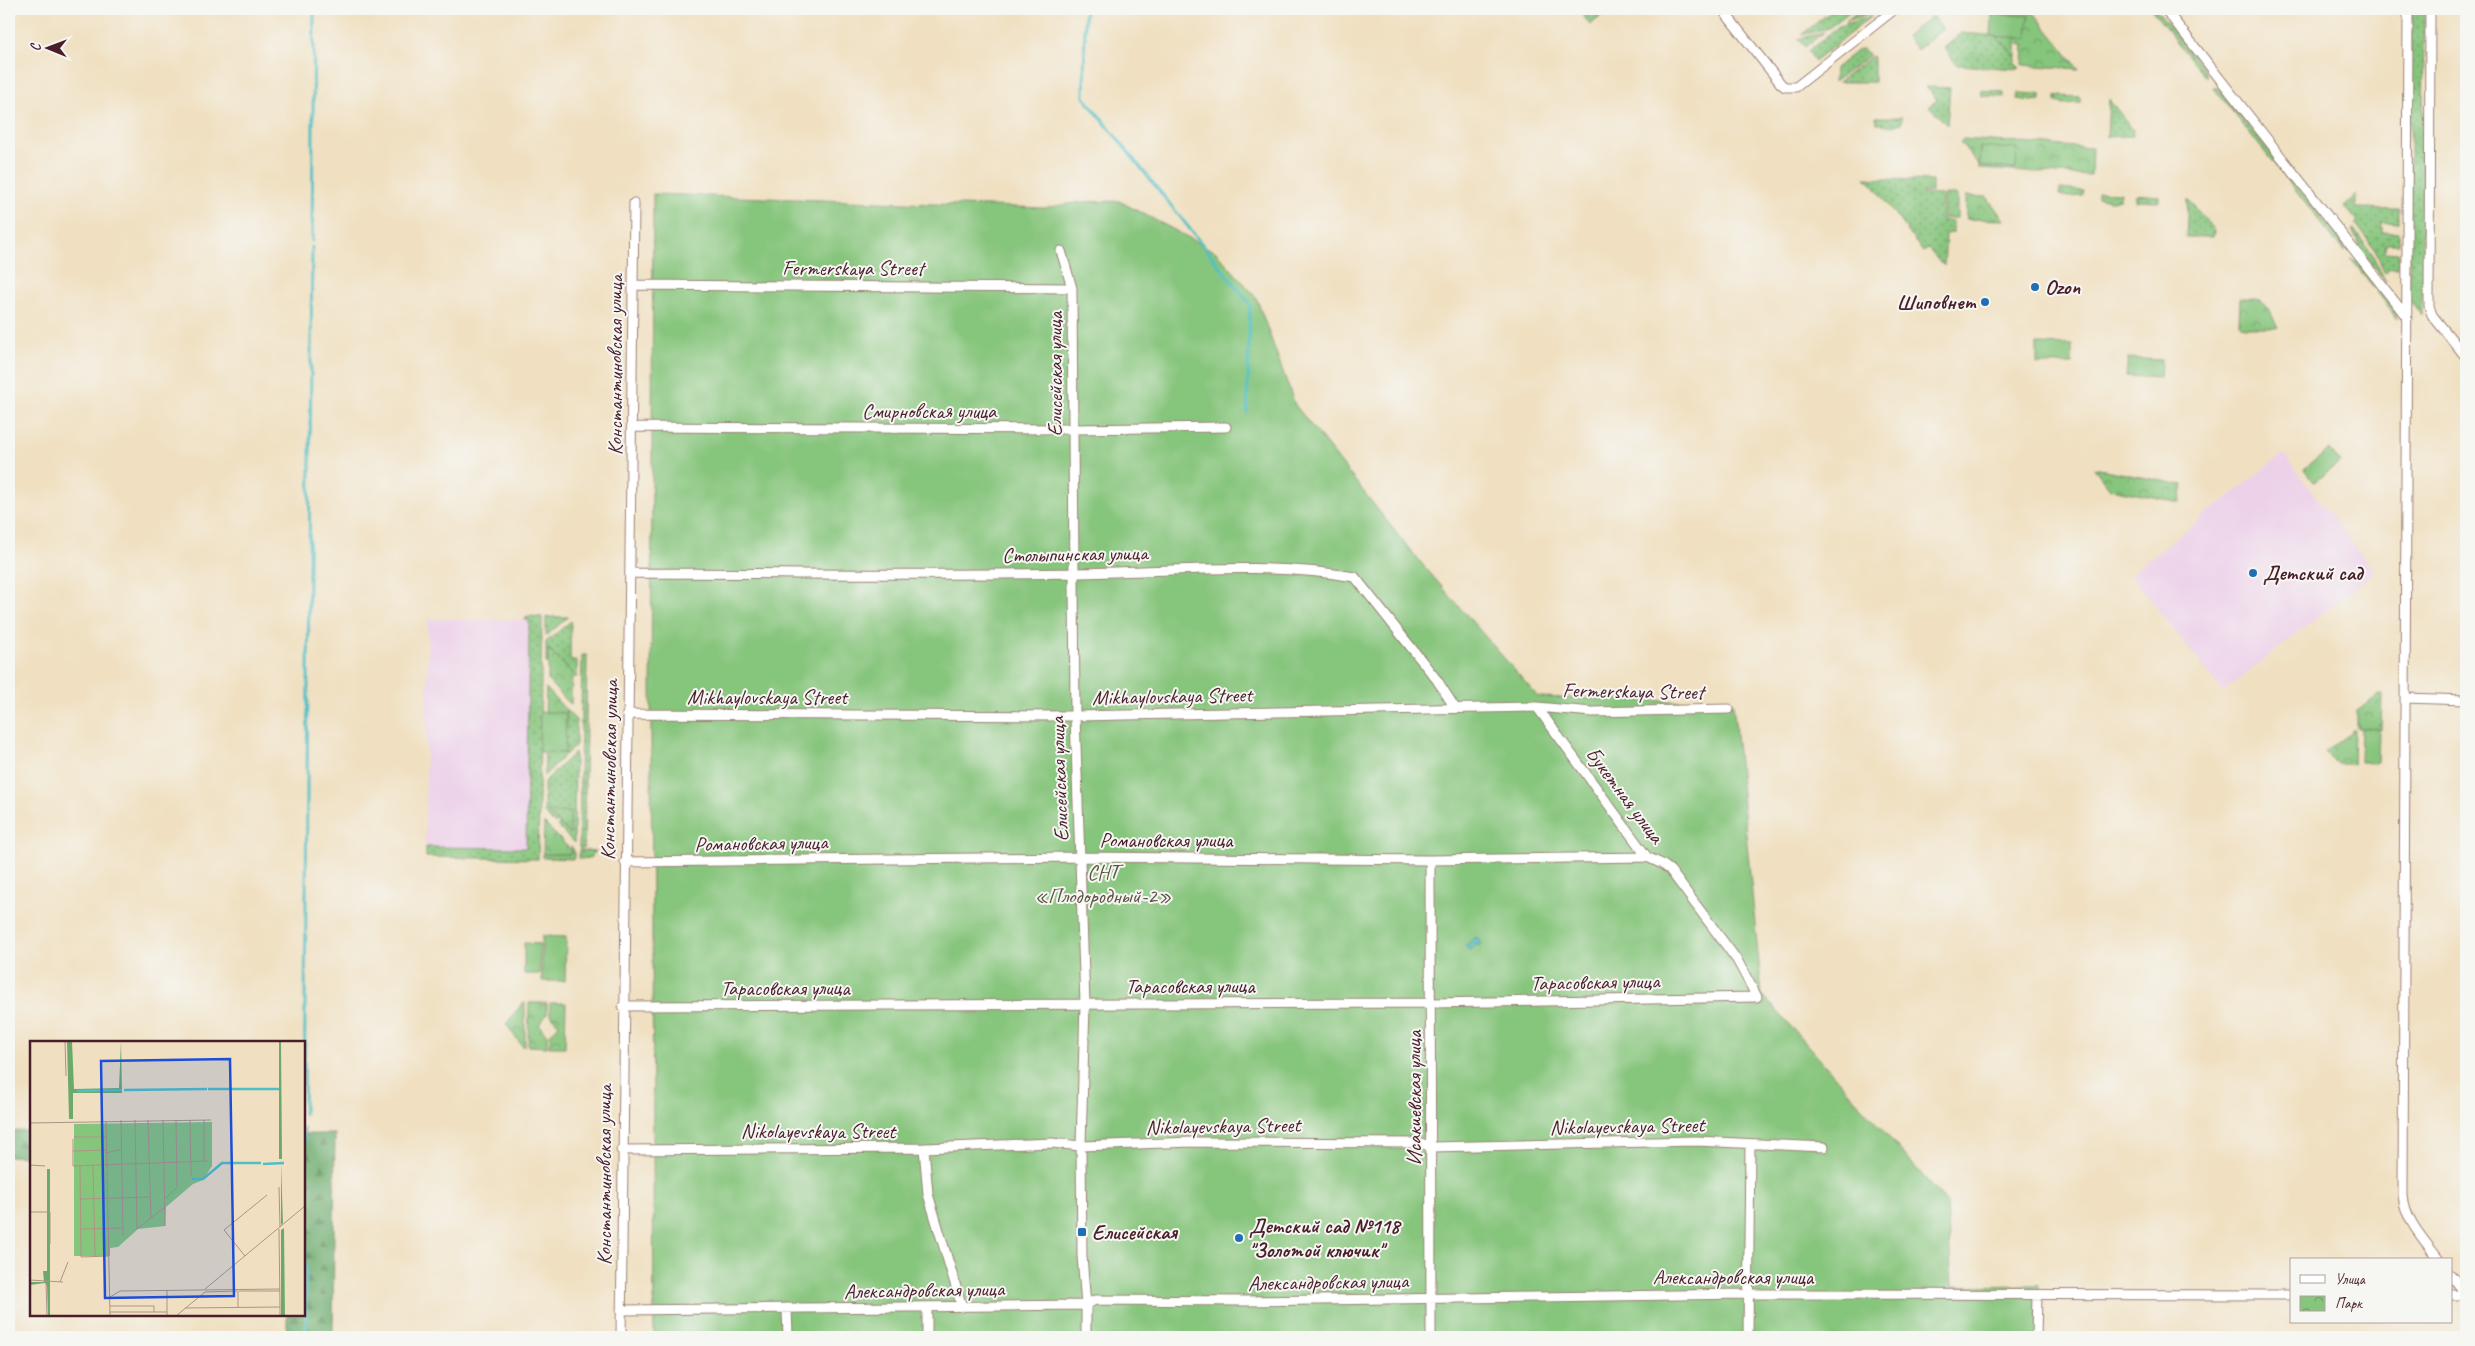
<svg xmlns="http://www.w3.org/2000/svg" width="2475" height="1346" viewBox="0 0 2475 1346" font-family="Caveat,sans-serif">
<defs>
<pattern id="grass-dots" width="8" height="8" patternUnits="userSpaceOnUse" patternTransform="scale(1.25)"><rect width="8" height="8" fill="#86c57c"/><path d="M2 2h.1M6 6h.1" fill="none" stroke="#709f66" stroke-width="1.8" stroke-linecap="round"/></pattern>
<pattern id="forest-firs" width="22" height="20" patternUnits="userSpaceOnUse" patternTransform="scale(1.25)"><rect width="22" height="20" fill="#6caa6c"/><path d="M5 1l3.5 6h-7zM16 11l3.5 6h-7z" fill="#5b8a59"/></pattern>
<pattern id="park-crowns" width="20" height="18" patternUnits="userSpaceOnUse" patternTransform="scale(1.25)"><rect width="20" height="18" fill="#86c57c"/><path d="M2 6a3 3 0 1 1 6 0M12 15a3 3 0 1 1 6 0" fill="none" stroke="#709f66"/></pattern>
<pattern id="water-ripples" width="26" height="14" patternUnits="userSpaceOnUse" patternTransform="scale(1.25)"><rect width="26" height="14" fill="#50bfc5"/><path d="M2 4q2-2 4 0t4 0M15 11q2-2 4 0t4 0" fill="none" stroke="#449ba0"/></pattern>
</defs>
<rect width="100%" height="100%" fill="#f6f6f2"/>
<filter id="ink" filterUnits="userSpaceOnUse"><feTurbulence type="fractalNoise" baseFrequency=".02" numOctaves="2"/><feDisplacementMap in="SourceGraphic" scale="10" xChannelSelector="R" yChannelSelector="G"/><feConvolveMatrix kernelMatrix="1 2 1 2 8 2 1 2 1" color-interpolation-filters="sRGB"/></filter>
<filter id="wash" filterUnits="userSpaceOnUse"><feTurbulence type="fractalNoise" baseFrequency=".0096" numOctaves="4" result="noise"/><feDisplacementMap in="SourceGraphic" scale="20" xChannelSelector="R" yChannelSelector="G"/><feGaussianBlur stdDeviation="1.12" result="paint"/><feColorMatrix in="noise" values="0 0 0 0 0 0 0 0 0 0 0 0 0 0 0 0 0 1.4 0 .05"/><feComposite in="paint" operator="in"/></filter>
<g filter="url(#wash)">
<rect width="100%" height="100%" fill="#f0e0c1"/>
<path fill="#edd1e9" d="M 2283,454 L 2375,572 L 2223,692 L 2130,574 Z
M 428,619 L 529,620 L 526,848 L 425,847 Z"/>
<path fill="url(#grass-dots)" stroke="#687254" d="M 1578,9 L 1610,9 L 1590,25 Z
M 1834,9 L 1853,9 L 1829,28 L 1801,35 Z
M 1861,9 L 1867,9 L 1871,13 L 1846,21 Z
M 2151,9 L 2156,9 L 2206,72 L 2206,78 Z
M 2411,9 L 2424,9 L 2422,315 L 2409,300 Z
M 1872,16 L 1815,61 L 1808,51 L 1839,26 Z
M 1824,32 L 1805,47 L 1798,39 Z
M 1962,33 L 1998,36 L 2016,58 L 2016,65 L 2019,65 L 2019,69 L 1957,65 L 1944,48 Z
M 1859,49 L 1863,49 L 1870,55 L 1834,82 L 1835,68 Z
M 1872,56 L 1874,59 L 1874,82 L 1838,82 Z
M 1926,87 L 1950,88 L 1947,125 L 1929,106 L 1937,100 Z
M 2213,87 L 2218,87 L 2344,245 L 2344,252 Z
M 1981,90 L 2004,92 L 2004,97 L 1981,96 Z
M 2018,93 L 2041,94 L 2041,100 L 2031,101 L 2017,99 Z
M 2056,96 L 2080,97 L 2080,103 L 2064,104 L 2056,102 Z
M 2109,99 L 2133,130 L 2132,136 L 2107,137 Z
M 1876,117 L 1902,117 L 1901,123 L 1892,126 L 1877,123 Z
M 1865,178 L 1932,181 L 1932,192 L 1922,192 L 1922,194 L 1942,195 L 1942,220 L 1953,221 L 1953,233 L 1946,234 L 1944,266 L 1928,249 L 1923,252 L 1873,185 Z
M 2060,189 L 2083,191 L 2083,196 L 2068,197 L 2059,195 Z
M 2097,192 L 2121,193 L 2120,199 L 2110,200 L 2097,197 Z
M 2136,194 L 2159,196 L 2159,201 L 2135,200 Z
M 2356,195 L 2356,208 L 2399,209 L 2399,223 L 2382,222 L 2382,232 L 2399,233 L 2399,244 L 2386,244 L 2385,252 L 2398,253 L 2398,268 L 2391,268 L 2386,273 L 2384,272 L 2375,249 L 2355,224 L 2358,222 L 2344,206 Z
M 2188,199 L 2214,230 L 2213,237 L 2186,237 Z
M 2353,229 L 2372,253 L 2386,283 L 2363,253 L 2352,230 Z
M 2351,259 L 2359,262 L 2377,286 L 2374,288 Z
M 2381,289 L 2394,307 L 2398,319 L 2377,292 Z
M 527,616 L 542,617 L 538,859 L 426,857 L 426,847 L 526,848 L 529,620 L 525,620 Z
M 546,617 L 568,617 L 546,636 Z
M 571,621 L 570,660 L 577,661 L 577,677 L 572,677 L 572,673 L 549,649 L 548,663 L 546,663 L 546,642 Z
M 582,655 L 587,655 L 584,848 L 579,848 Z
M 566,710 L 576,720 L 576,745 L 565,755 Z
M 575,752 L 574,843 L 557,826 L 559,824 L 570,833 L 548,812 L 557,822 L 555,824 L 544,813 L 544,782 Z
M 571,846 L 574,850 L 574,859 L 543,858 L 543,854 L 571,854 Z
M 579,850 L 595,851 L 590,858 L 579,859 Z"/>
<path fill="url(#forest-firs)" stroke="#5b644c" d="M 9,1131 L 31,1131 L 31,1157 L 9,1156 Z
M 304,1134 L 335,1134 L 333,1337 L 287,1337 L 287,1315 L 304,1315 Z"/>
<path fill="url(#park-crowns)" stroke="#687254" d="M 1993,9 L 2031,9 L 2079,69 L 2023,65 L 2024,44 L 2016,43 L 2016,57 L 1998,37 L 2029,16 L 1995,14 Z
M 1963,139 L 2092,148 L 2091,176 L 1979,169 L 1979,166 L 2015,169 L 1980,147 L 1979,165 L 1960,142 Z
M 1944,195 L 1957,195 L 1957,218 L 1944,218 Z
M 1966,196 L 1987,197 L 2004,220 L 1966,219 Z
M 2240,298 C 2267,298 2266,305 2278,327 L 2243,327 L 2239,323 Z
M 2094,468 L 2183,485 L 2180,502 L 2110,489 Z
M 548,649 L 572,673 L 571,705 L 548,681 Z
M 546,688 L 566,710 L 566,713 L 545,712 Z
M 2378,695 L 2382,695 L 2381,729 L 2357,728 L 2357,711 Z
M 2354,729 L 2353,764 L 2337,764 L 2325,752 Z
M 545,752 L 565,753 L 565,755 L 544,776 Z
M 547,812 L 570,812 L 570,834 Z
M 544,823 L 571,850 L 571,854 L 543,854 Z
M 523,1003 L 525,1003 L 525,1046 L 522,1046 L 506,1024 Z
M 529,1003 L 547,1003 L 547,1014 L 539,1025 L 547,1035 L 547,1047 L 528,1046 Z
M 550,1003 L 566,1003 L 565,1047 L 549,1047 L 550,1035 L 559,1025 L 550,1014 Z"/>
<path fill="#86c57c" stroke="#687254" d="M 1992,14 L 2029,16 L 2027,38 L 1991,36 Z
M 1932,16 L 1943,29 L 1917,50 L 1906,36 Z
M 1980,147 L 2017,149 L 2016,169 L 1979,166 Z
M 653,194 L 1044,208 L 1080,202 L 1119,201 L 1216,252 L 1256,297 L 1295,405 L 1409,549 L 1538,697 L 1733,703 L 1762,994 L 1947,1203 L 1952,1286 L 2039,1285 L 2039,1337 L 654,1337 L 651,731 Z
M 2037,344 L 2072,345 L 2072,364 L 2037,364 Z
M 2128,358 L 2161,360 L 2160,378 L 2126,376 Z
M 2329,449 L 2340,462 L 2314,482 L 2304,469 Z
M 540,712 L 566,713 L 565,753 L 539,752 Z
M 2361,728 L 2379,729 L 2378,762 L 2360,762 Z
M 542,936 L 566,937 L 565,981 L 542,981 Z
M 524,943 L 540,944 L 540,974 L 524,974 Z"/>
<path fill="url(#water-ripples)" stroke="#4d6f78" d="M 1476,937 L 1481,943 L 1479,946 L 1477,944 L 1469,950 L 1465,946 Z"/>
<g fill="none" stroke-linecap="round" stroke-linejoin="round">
<path stroke="#50bfc5" stroke-width="3" d="M 1085,9 L 1084,97 L 1250,304 L 1247,412
M 312,241 L 314,9
M 304,1114 L 312,247
M 304,1128 L 306,1337"/>
</g>
</g>
<g filter="url(#ink)">
<g fill="none" stroke-linecap="round" stroke-linejoin="round">
<g stroke="#9d8076" stroke-width="11">
<path id="minor" d="M 1722,9 L 1781,84 L 1785,87 L 1796,87 L 1895,9
M 2165,9 L 2406,316
M 2408,9 L 2403,1195 C 2405,1221 2424,1239 2439,1260
M 2430,9 L 2429,306 L 2432,315 L 2466,357
M 1061,251 L 1072,288 L 1075,716 L 1085,1004 L 1081,1146 L 1082,1256 L 1086,1305 L 1086,1337
M 633,285 L 1072,288
M 632,427 L 1073,429 L 1226,427
M 631,573 C 779,573 928,576 1076,573 C 1165,572 1267,561 1355,577 L 1437,680 L 1455,708
M 2405,698 L 2466,700
M 627,714 L 1075,716 L 1537,707 L 1592,712 L 1729,709
M 1430,860 L 1431,1337
M 625,862 L 1079,857 L 1430,860 L 1647,857
M 623,1006 L 1431,1003 L 1757,997 L 1737,960 L 1670,870 L 1662,864 L 1647,857 L 1537,707
M 924,1148 L 928,1194 L 962,1307
M 621,1150 L 924,1148 L 1052,1143 L 1081,1146 L 1193,1142 L 1421,1143 L 1431,1147 L 1696,1141 L 1824,1147
M 2451,1275 L 2466,1294
M 2451,1295 L 2466,1295
M 927,1307 L 927,1337
M 787,1308 L 788,1337
M 621,1310 L 1086,1305 L 1095,1300 L 1247,1301 L 1748,1294 L 2291,1295
M 621,1337 L 634,203
M 1748,1337 L 1750,1145
M 2036,1337 L 2037,1295"/>
</g>
<use href="#minor" stroke="#fff" stroke-width="9"/>
</g>
</g>
<g fill="#1f6fb2" stroke="#f6f6f2" stroke-width="2">
<circle cx="2035" cy="287" r="5"/>
<circle cx="1985" cy="302" r="5"/>
<circle cx="2253" cy="573" r="5"/>
<rect x="1077" y="1227" width="10" height="10" rx="2.5"/>
<circle cx="1239" cy="1238" r="5"/>
</g>
<g text-anchor="middle" dominant-baseline="central" stroke-width="4" stroke-linejoin="round" paint-order="stroke">
<g font-size="21" fill="#4a1f2b" stroke="#f6f6f2">
<text x="853" y="268">Fermerskaya Street</text>
<text transform="translate(615 365) rotate(-90)">Константиновская улица</text>
<text transform="translate(1055 374) rotate(-90)">Елисейская улица</text>
<text x="929" y="411">Смирновская улица</text>
<text transform="translate(1075 554) rotate(-1)">Столыпинская улица</text>
<text transform="translate(1633 691) rotate(1)">Fermerskaya Street</text>
<text transform="translate(1172 696) rotate(-1)">Mikhaylovskaya Street</text>
<text x="767" y="697">Mikhaylovskaya Street</text>
<text transform="translate(609 770) rotate(-89)">Константиновская улица</text>
<text transform="translate(1059 779) rotate(-92)">Елисейская улица</text>
<text transform="translate(1625 795) rotate(53)">Букетная улица</text>
<text x="1166" y="840">Романовская улица</text>
<text transform="translate(761 843) rotate(-1)">Романовская улица</text>
<text transform="translate(1595 982) rotate(-1)">Тарасовская улица</text>
<text x="1190" y="986">Тарасовская улица</text>
<text x="785" y="988">Тарасовская улица</text>
<text transform="translate(1414 1098) rotate(-90)">Исакиевская улица</text>
<text transform="translate(1223 1126) rotate(-1)">Nikolayevskaya Street</text>
<text transform="translate(1627 1126) rotate(-1)">Nikolayevskaya Street</text>
<text x="818" y="1131">Nikolayevskaya Street</text>
<text transform="translate(604 1175) rotate(-90)">Константиновская улица</text>
<text x="1733" y="1277">Александровская улица</text>
<text transform="translate(1328 1282) rotate(-1)">Александровская улица</text>
<text transform="translate(924 1290) rotate(-1)">Александровская улица</text>
</g>
<g font-size="21" font-weight="bold" fill="#4a1f2b" stroke="#f6f6f2" text-anchor="start">
<text x="2045" y="287">Ozon</text>
<text x="1975" y="302" text-anchor="end">Шиповнет</text>
<text x="2263" y="573">Детский сад</text>
<text x="1249" y="1226">Детский сад №118<tspan x="1249" dy="24">"Золотой ключик"</tspan></text>
<text x="1092" y="1232">Елисейская</text>
</g>
<g font-size="21" fill="#5c5143" stroke="#f6f6f2">
<text x="1103" y="872">СНТ<tspan x="1103" dy="24">«Плодородный-2»</tspan></text>
</g>
</g>
<g transform="translate(30 1041)">
<rect width="275" height="275" fill="#f0e0c1"/>
<path d="M 37,0 L 42,0 L 44,48 L 89,47 L 91,0 L 92,52 L 43,52 L 43,78 L 39,78 ZM 249,0 L 251,0 L 252,118 L 249,118 ZM 251,121 L 253,182 L 251,184 ZM 17,128 L 20,128 L 20,275 L 18,275 L 17,245 L 15,242 L 0,244 L 0,241 L 14,241 L 13,230 L 17,230 ZM 254,187 L 255,275 L 251,275 L 251,189 Z" fill="#6caa6c"/>
<path d="M 182,81 L 182,125 L 173,139 L 163,143 L 136,166 L 135,185 L 108,188 L 88,206 L 80,207 L 80,215 L 44,215 L 44,83 Z" fill="#86c57c"/>
<path fill="none" stroke="#50bfc5" stroke-width="2.5" d="M 178,48 L 249,48M 94,49 L 177,48M 47,50 L 92,49M 233,123 L 254,122M 162,138 L 173,138 L 192,122 L 231,122"/>
<path fill="none" stroke="#ae9385" stroke-width="1" d="M 35,0 L 36,35M 91,79 L 93,194M 105,79 L 107,188M 118,79 L 121,177M 133,79 L 135,185M 160,79 L 161,136M 174,79 L 174,121M 76,80 L 80,275M 0,82 L 181,79M 44,96 L 76,96M 43,98 L 43,125 L 178,120M 43,110 L 76,109M 76,112 L 92,108M 0,124 L 15,125M 63,124 L 65,215M 50,125 L 51,216 L 79,215M 249,146 L 250,186M 50,158 L 120,156M 135,158 L 147,146 L 146,79M 0,171 L 20,171 L 20,203M 51,188 L 93,187M 107,188 L 135,166M 249,188 L 250,266M 215,215 L 194,189 L 237,154M 0,239 L 16,240 L 17,275M 16,240 L 33,241M 30,241 L 38,221M 175,248 L 275,165M 209,250 L 250,250M 80,256 L 90,250 L 250,248M 80,265 L 124,265 L 124,271M 155,267 L 250,266 L 250,275M 80,271 L 137,271M 137,275 L 137,249M 146,275 L 175,251 L 208,250 L 208,267"/>
<path fill="#1d4ed8" fill-opacity="0.15" stroke="#1d4ed8" stroke-width="2.5" d="M 200,18 L 204,255 L 75,257 L 71,20 Z"/>
<rect width="275" height="275" fill="none" stroke="#4a1f2b" stroke-width="2.5"/>
</g>
<rect width="2475" height="1346" fill="none" stroke="#f6f6f2" stroke-width="30"/>
<rect x="2290" y="1258" width="162" height="65" fill="#f6f6f2" stroke="#b1a0a2"/>
<rect x="2300" y="1275" width="25" height="8" fill="#ffffff" stroke="#b1a0a2"/>
<text x="2335" y="1284" font-size="15" fill="#4a1f2b">Улица</text>
<rect x="2300" y="1296" width="25" height="15" fill="url(#park-crowns)" stroke="#b1a0a2"/>
<text x="2335" y="1308" font-size="15" fill="#4a1f2b">Парк</text>
<g transform="translate(48 48) rotate(271)" stroke="#f6f6f2" stroke-width="4" paint-order="stroke">
<path d="M0-4L9 19L0 12L-9 19Z" fill="#4a1f2b"/>
<text y="-8" font-size="14" font-weight="bold" text-anchor="middle" fill="#4a1f2b">С</text>
</g>
</svg>
